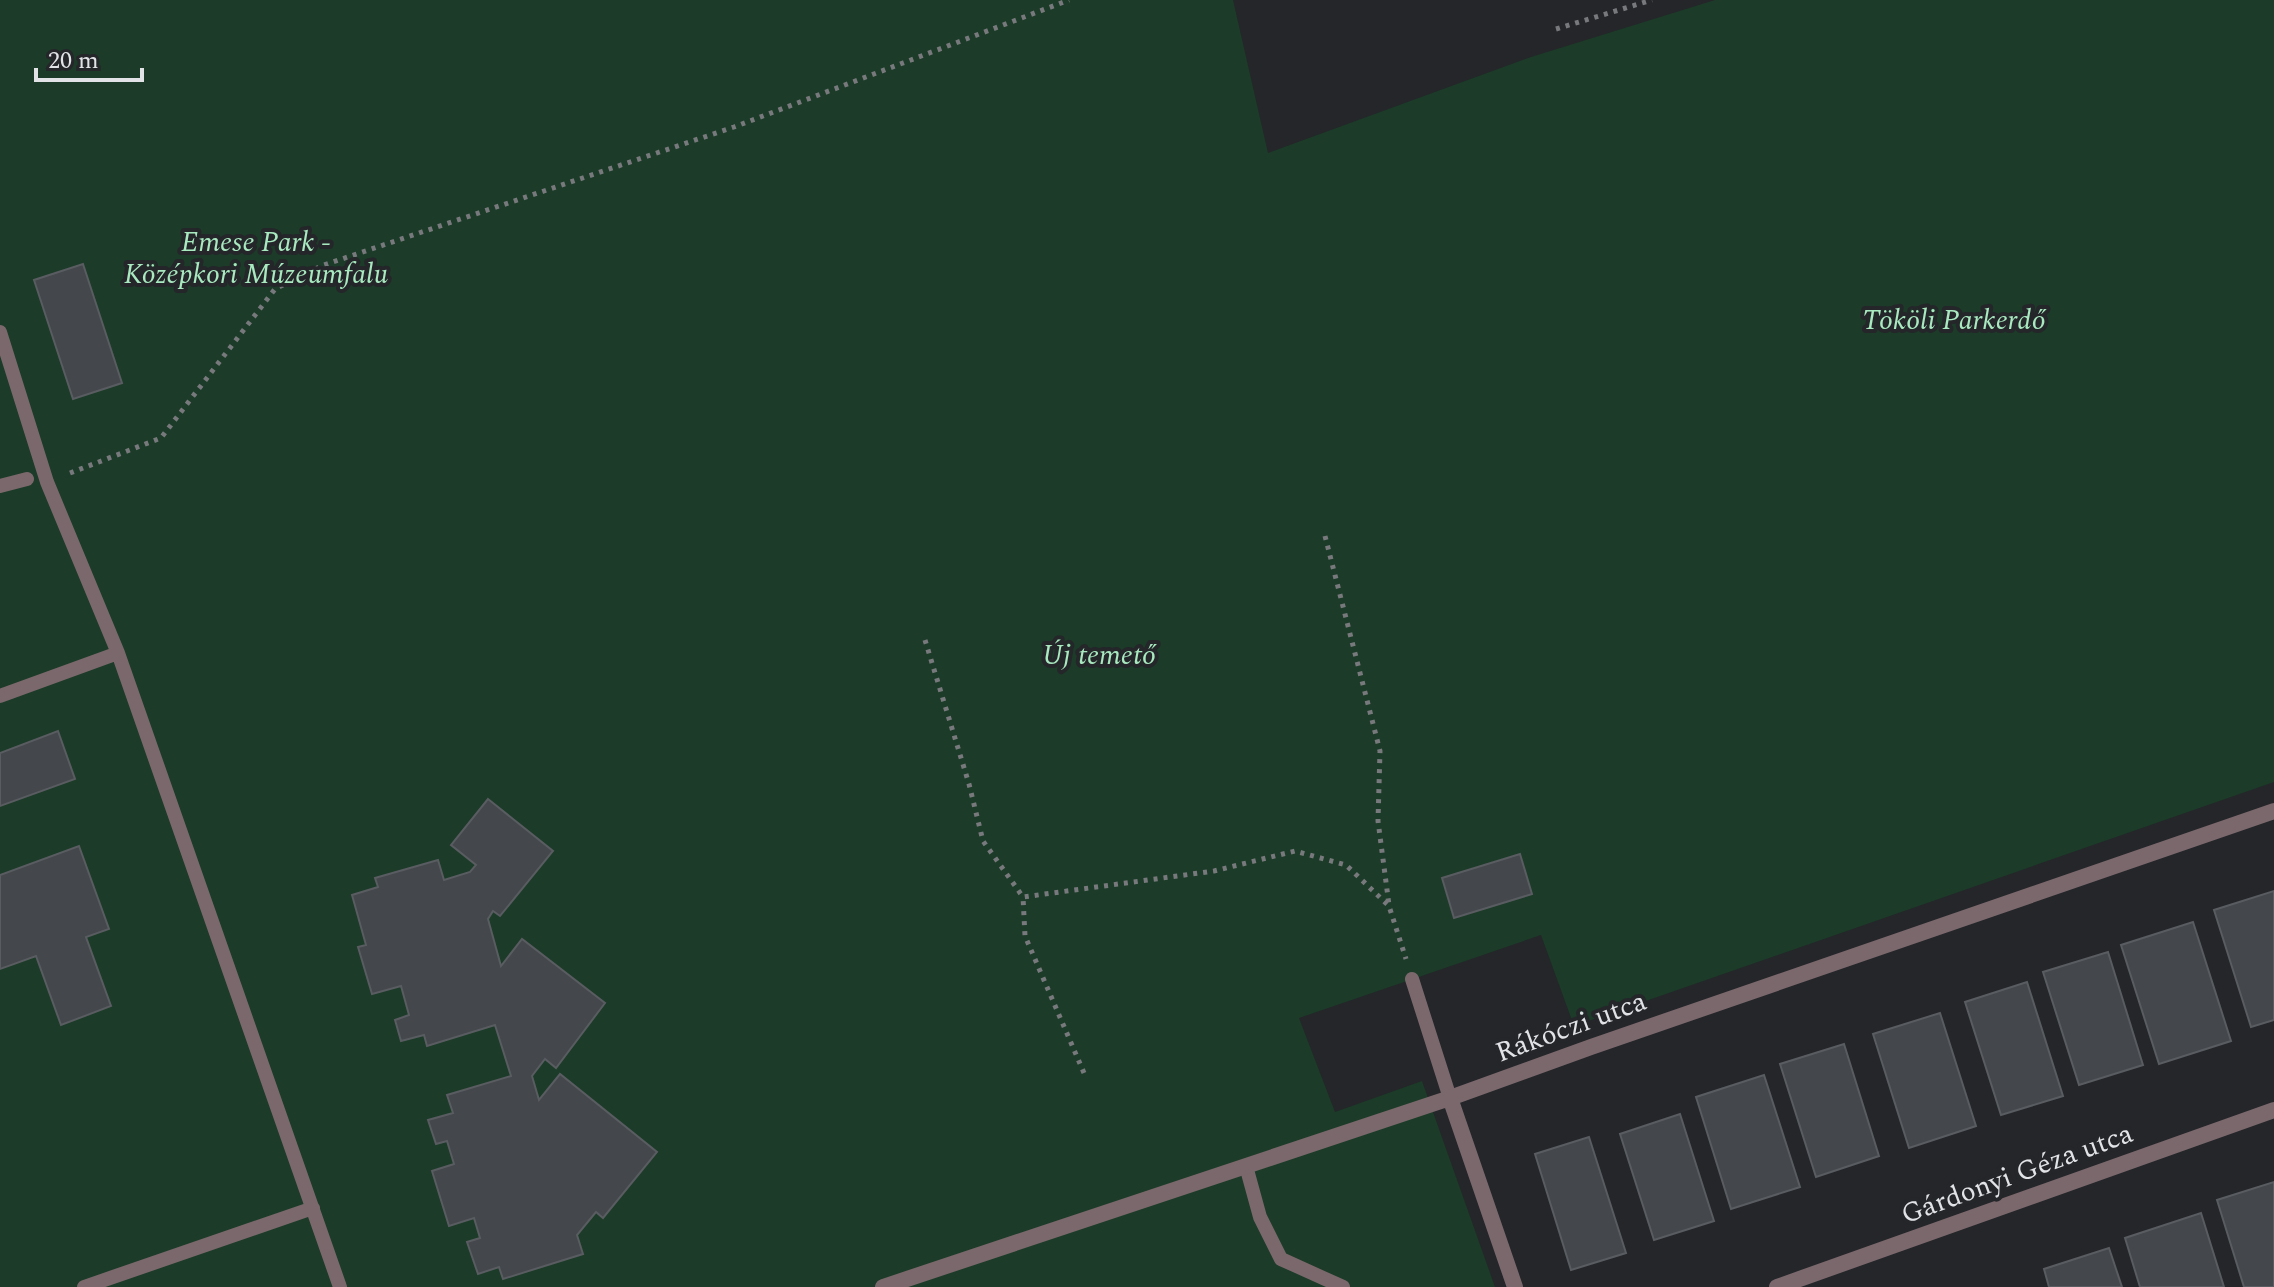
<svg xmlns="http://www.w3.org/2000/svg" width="2274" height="1287" viewBox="0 0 2274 1287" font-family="Spectral,serif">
<rect width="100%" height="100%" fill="#24262a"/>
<path fill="#1c3b28" d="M 0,0 L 1233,0 L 1268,153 L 1531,57 L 1715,0 L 2274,0 L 2274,782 L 1574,1026 L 1541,935 L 1299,1018 L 1335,1112 L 1422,1081 L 1495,1287 L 0,1287 Z"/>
<path fill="#44474b" stroke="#595c61" stroke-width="2" d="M 83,264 L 122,383 L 73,399 L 34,280 Z
M 58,731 L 75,779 L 0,806 L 0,753 Z
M 488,799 L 553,851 L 500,916 L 493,911 L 488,919 L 501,966 L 522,939 L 605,1003 L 556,1068 L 545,1059 L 532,1076 L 539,1100 L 560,1074 L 657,1152 L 603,1218 L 596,1212 L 577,1235 L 583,1254 L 503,1279 L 499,1267 L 478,1274 L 467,1242 L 480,1238 L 474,1218 L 449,1226 L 432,1171 L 454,1164 L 447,1141 L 436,1144 L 428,1120 L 453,1113 L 447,1095 L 511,1076 L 495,1025 L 427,1046 L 424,1035 L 401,1041 L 395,1020 L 409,1015 L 401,986 L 372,994 L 358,947 L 366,945 L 352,895 L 378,887 L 375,878 L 438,860 L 444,880 L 470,872 L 476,865 L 451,845 Z
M 79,846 L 109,929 L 86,937 L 111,1006 L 61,1025 L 36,956 L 0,969 L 0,875 Z
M 1520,854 L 1532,894 L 1454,918 L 1442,878 Z
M 2274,891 L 2274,1020 L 2251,1027 L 2214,910 Z
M 2193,922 L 2231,1041 L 2159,1064 L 2121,945 Z
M 2108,952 L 2143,1065 L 2079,1085 L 2043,972 Z
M 2027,982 L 2063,1096 L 2001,1115 L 1965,1002 Z
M 1940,1013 L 1976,1126 L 1909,1148 L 1873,1034 Z
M 1844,1044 L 1879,1156 L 1816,1177 L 1780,1064 Z
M 1764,1075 L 1800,1187 L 1731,1209 L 1696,1097 Z
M 1680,1114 L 1714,1221 L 1654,1240 L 1620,1134 Z
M 1589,1137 L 1626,1253 L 1571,1270 L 1535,1154 Z
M 2274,1182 L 2274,1287 L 2244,1287 L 2217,1200 Z
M 2201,1213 L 2224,1287 L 2140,1287 L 2125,1238 Z
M 2109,1248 L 2122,1287 L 2049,1287 L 2044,1269 Z"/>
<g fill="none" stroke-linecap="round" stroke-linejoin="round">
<path stroke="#77797c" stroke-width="5" stroke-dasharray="4 6" stroke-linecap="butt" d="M 1556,29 L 1652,0
M 70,473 L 161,438 L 275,289 L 321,266 L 734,127 L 1069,0
M 1325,536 L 1380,751 L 1378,821 L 1389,905
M 925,640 L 969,784 L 983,841 L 1023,897
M 1084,1073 L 1025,936 L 1023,897 L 1214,871 L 1295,851 L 1346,865 L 1389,906 L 1406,959"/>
<path stroke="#7b686c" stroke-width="14" d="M 0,332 L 47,482 L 118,653 L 340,1287
M 0,486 L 27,479
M 0,696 L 118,653
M 1412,979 L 1450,1098
M 1246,1166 L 1260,1217 L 1281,1259 L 1343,1287
M 84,1287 L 313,1208"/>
<path stroke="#7b686c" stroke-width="16" d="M 1450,1098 L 1515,1287
M 883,1287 L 1450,1098 L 1591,1047 L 2274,811
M 1777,1287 L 2274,1110"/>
</g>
<g text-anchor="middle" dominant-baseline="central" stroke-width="8" stroke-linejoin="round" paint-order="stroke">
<g font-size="28" font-style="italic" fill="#a8e9bf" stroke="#24262a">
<text x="256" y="242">Emese Park -<tspan x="256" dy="32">Középkori Múzeumfalu</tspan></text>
<text x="1954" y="320">Tököli Parkerdő</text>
<text x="1099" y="655">Új temető</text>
</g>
<g font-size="28" fill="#e1e3e6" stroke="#24262a">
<text transform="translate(1571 1027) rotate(-20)">Rákóczi utca</text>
<text transform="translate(2017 1174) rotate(-20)">Gárdonyi Géza utca</text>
</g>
</g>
<path d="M36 68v12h106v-12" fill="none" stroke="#e1e3e6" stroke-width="4"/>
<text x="48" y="68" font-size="24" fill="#e1e3e6" stroke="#24262a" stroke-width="6" paint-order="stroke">20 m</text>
</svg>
